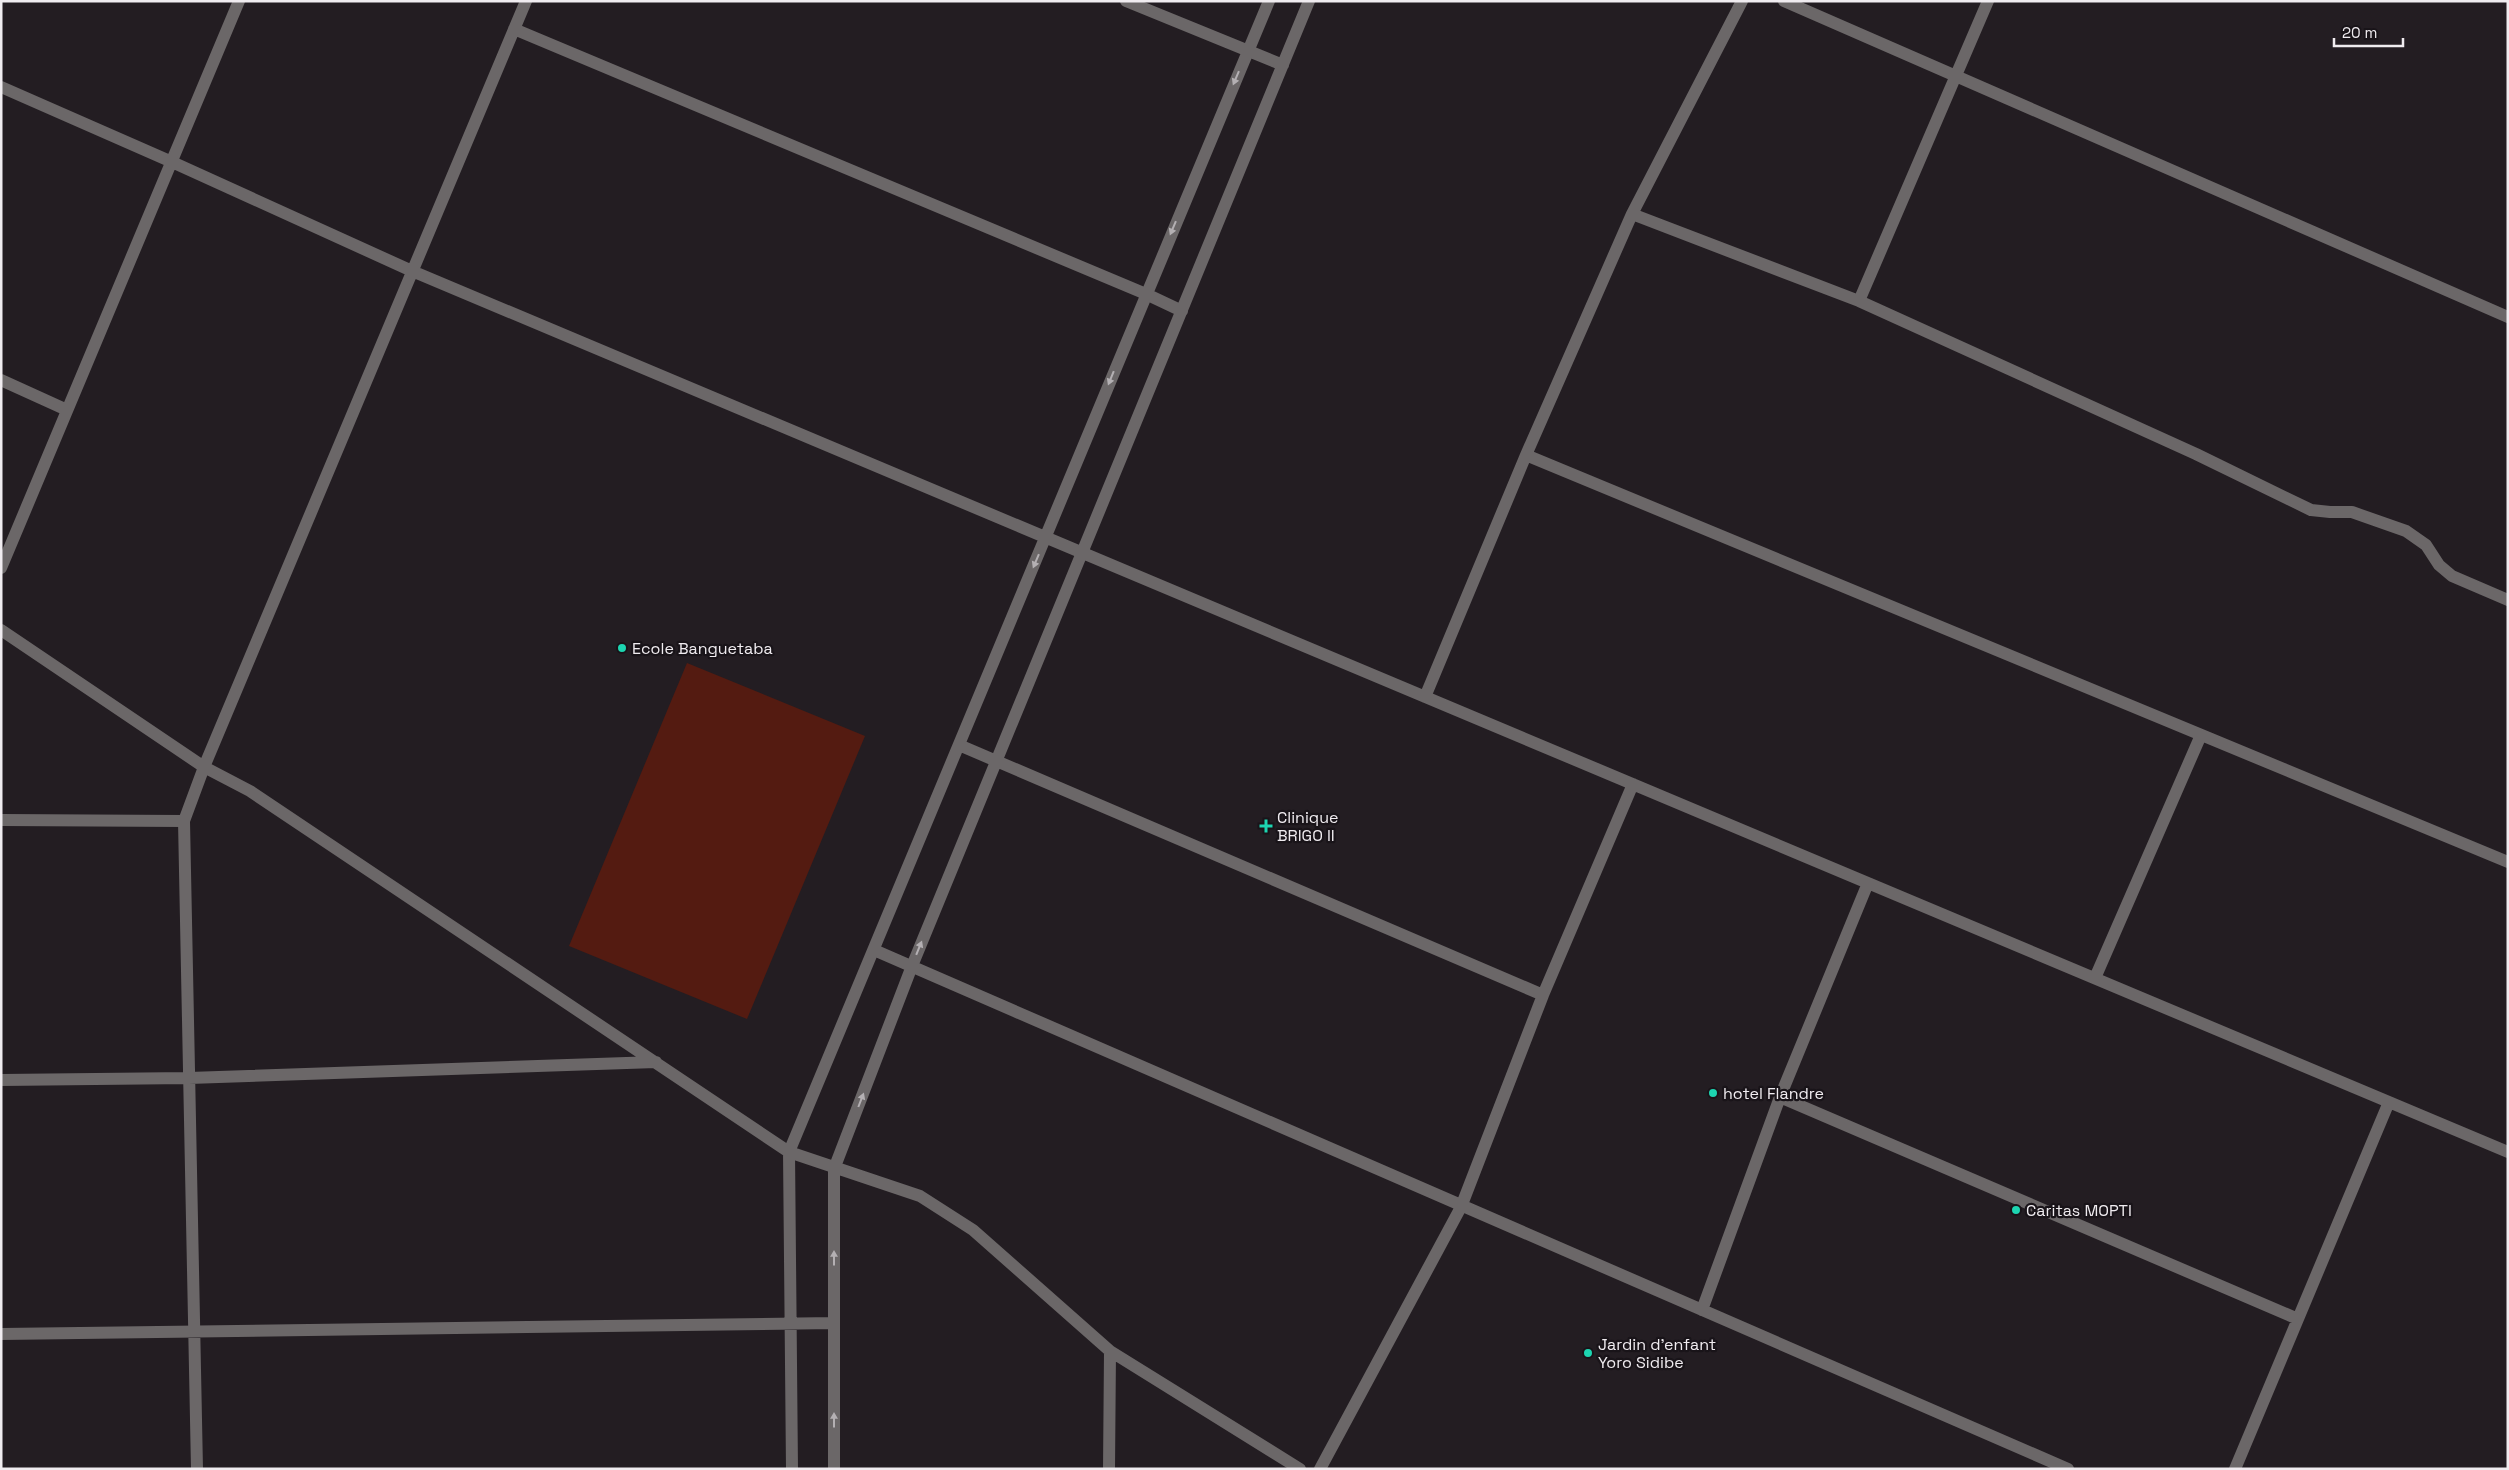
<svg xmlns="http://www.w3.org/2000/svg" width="2509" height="1470" viewBox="0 0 2509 1470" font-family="'Space Grotesk',sans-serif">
<rect width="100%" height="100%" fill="#231d22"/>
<path fill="#541b11" d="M 687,663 L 865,736 L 747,1019 L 569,946 Z"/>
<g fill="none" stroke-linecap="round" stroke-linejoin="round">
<path stroke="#6b6768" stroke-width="12" d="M 1126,1 L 1283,65
M 1784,1 L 2508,317
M 514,29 L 1146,294 L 1182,311
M 1,87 L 172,162 L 412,271 L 2508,1152
M 1632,214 L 1859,301 L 2196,454 L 2311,510 L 2330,512 L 2352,512 L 2406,531 L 2426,545 L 2439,565 L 2452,576 L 2508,600
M 1859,301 L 1988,1
M 1,380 L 67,410
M 1526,455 L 2508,862
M 1,568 L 239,1
M 1,630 L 204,767 L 250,791 L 789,1152 L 920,1196 L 973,1230 L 1110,1351 L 1300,1469
M 1425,697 L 1526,455 L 1632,214 L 1742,1
M 959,745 L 1543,995
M 1,820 L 184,821
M 874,950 L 2068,1469
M 2095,978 L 2201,735
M 1,1080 L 189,1078 L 656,1062
M 1780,1097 L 2298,1319
M 1702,1310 L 1780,1097 L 1868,883
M 1,1334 L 834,1323
M 197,1469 L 184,821 L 204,767 L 526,1
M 792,1469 L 789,1152 L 1269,1
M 834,1469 L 834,1169 L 912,966 L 1309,1
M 1109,1469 L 1110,1351
M 1320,1469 L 1461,1207 L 1543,995 L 1633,784
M 2235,1469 L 2389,1102"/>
</g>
<defs><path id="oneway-solid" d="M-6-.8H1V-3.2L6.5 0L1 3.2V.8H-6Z" transform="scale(1.25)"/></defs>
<g fill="#b4b0b3">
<use href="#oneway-solid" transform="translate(1236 78) rotate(113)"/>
<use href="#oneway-solid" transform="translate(1173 228) rotate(113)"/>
<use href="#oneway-solid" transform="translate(1111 378) rotate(112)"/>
<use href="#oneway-solid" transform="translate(1036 561) rotate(113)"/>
<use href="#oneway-solid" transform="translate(919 948) rotate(-68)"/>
<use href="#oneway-solid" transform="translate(861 1100) rotate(-69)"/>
<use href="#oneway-solid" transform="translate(834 1258) rotate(-90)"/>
<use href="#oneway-solid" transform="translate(834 1420) rotate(-90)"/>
</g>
<g fill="#1dd5b1" stroke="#191419" stroke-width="2">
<circle cx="622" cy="648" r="5"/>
<path d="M1263.5 818.5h5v5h5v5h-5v5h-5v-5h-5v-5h5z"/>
<circle cx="1713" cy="1093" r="5"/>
<circle cx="2016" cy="1210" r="5"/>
<circle cx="1588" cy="1353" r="5"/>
</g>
<g text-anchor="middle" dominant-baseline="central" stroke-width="4.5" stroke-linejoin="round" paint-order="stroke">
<g font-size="16" fill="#f0ecf0" stroke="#191419" text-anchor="start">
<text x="632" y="648">Ecole Banguetaba</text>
<text x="1277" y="817">Clinique<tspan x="1277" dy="18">BRIGO II</tspan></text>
<text x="1723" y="1093">hotel Flandre</text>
<text x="2026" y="1210">Caritas MOPTI</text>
<text x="1598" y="1344">Jardin d'enfant<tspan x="1598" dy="18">Yoro Sidibe</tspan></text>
</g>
</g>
<rect width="2509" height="1470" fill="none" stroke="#f0ecf0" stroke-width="5"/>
<path d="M2334 38v8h69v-8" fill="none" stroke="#f0ecf0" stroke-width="2.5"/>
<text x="2342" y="38" font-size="15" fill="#f0ecf0" stroke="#191419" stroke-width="4" paint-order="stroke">20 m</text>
</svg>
